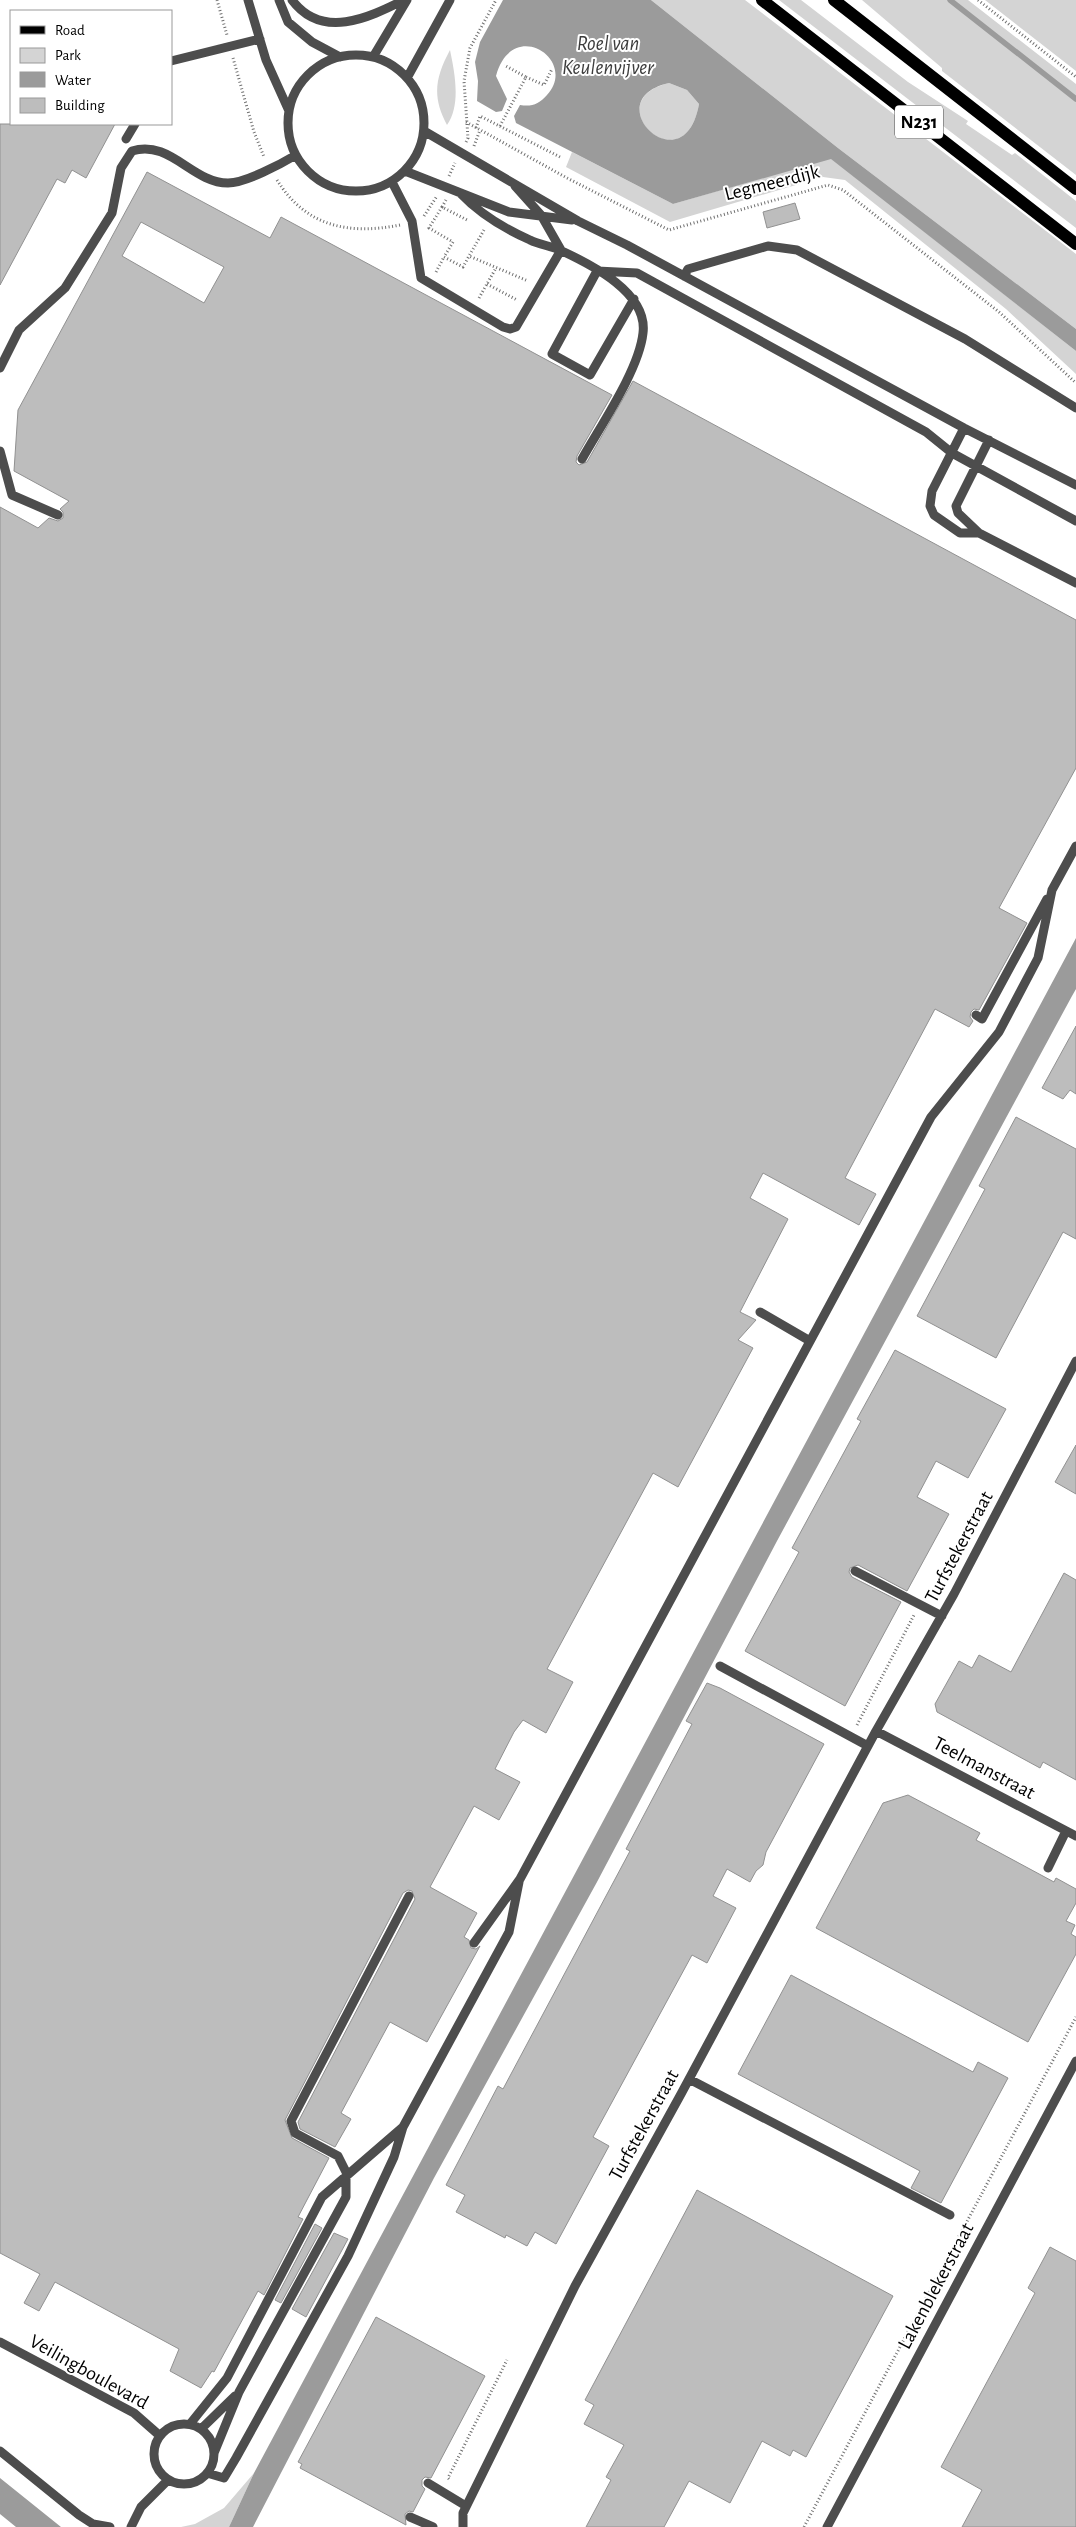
<svg xmlns="http://www.w3.org/2000/svg" width="1076" height="2527" viewBox="0 0 1076 2527" font-family="'Alegreya Sans',sans-serif">
<rect width="100%" height="100%" fill="#fff"/>
<path fill="#d4d4d4" d="M 651,0 L 745,0 L 1076,254 L 1076,329 L 838,148 Z
M 779,0 L 801,0 L 908,82 L 968,121 L 966,124 L 1012,155 L 1015,153 L 1076,201 L 1076,228 Z
M 862,0 L 968,0 L 1076,84 L 1076,175 L 942,71 L 942,68 Z
M 985,0 L 1076,0 L 1076,71 Z
M 450,50 C 455,74 461,105 447,125 C 432,97 435,78 450,50 Z
M 669,83 L 687,90 L 699,104 C 684,188 594,101 669,83 Z
M 572,152 L 673,204 L 831,158 L 1076,351 L 1076,374 L 1006,309 L 845,180 L 823,177 L 670,222 L 566,167 Z
M 254,2473 L 229,2527 L 181,2527 L 195,2524 L 224,2508 Z"/>
<path fill="#9b9b9b" fill-rule="evenodd" d="M 503,0 L 651,0 L 838,148 L 1076,329 L 1076,351 L 831,159 L 673,204 L 516,123 L 514,116 L 520,105 C 532,107 539,104 547,95 C 579,60 512,16 496,76 L 507,99 L 502,111 L 496,112 L 477,101 L 478,81 L 475,62 L 480,42 ZM 669,83 L 687,90 L 699,104 C 684,188 594,100 669,83 Z
M 1076,938 L 1076,989 L 1072,996 L 777,1541 L 597,1882 L 434,2178 L 253,2527 L 229,2527 L 254,2473 Z
M 0,2478 L 61,2527 L 16,2527 L 0,2514 Z"/>
<g fill="none" stroke-linecap="round" stroke-linejoin="round">
<path stroke="#9b9b9b" stroke-width="5.5" d="M 950,0 L 1076,99"/>
</g>
<path fill="#bdbdbd" stroke="#919191" fill-rule="evenodd" d="M 0,124 L 115,124 L 86,178 L 72,170 L 65,183 L 57,179 L 0,285 Z
M 147,172 L 270,238 L 281,217 L 612,395 L 577,456 L 576,462 L 579,465 L 587,462 L 633,381 L 1076,620 L 1076,768 L 999,908 L 1027,923 L 979,1010 L 974,1009 L 971,1012 L 970,1017 L 973,1021 L 969,1027 L 935,1009 L 845,1178 L 876,1194 L 859,1225 L 763,1173 L 750,1198 L 788,1219 L 740,1312 L 756,1320 L 738,1340 L 753,1348 L 678,1487 L 653,1473 L 547,1669 L 573,1682 L 546,1733 L 523,1720 L 514,1732 L 495,1769 L 520,1782 L 499,1820 L 474,1806 L 430,1887 L 477,1913 L 464,1937 L 469,1940 L 471,1948 L 476,1949 L 480,1946 L 427,2042 L 390,2022 L 341,2113 L 351,2119 L 335,2147 L 300,2129 L 298,2122 L 415,1899 L 412,1891 L 408,1890 L 403,1893 L 285,2120 L 292,2138 L 329,2158 L 298,2217 L 303,2219 L 264,2295 L 258,2291 L 214,2372 L 212,2371 L 201,2388 L 170,2371 L 179,2349 L 55,2282 L 39,2311 L 24,2303 L 40,2274 L 0,2253 L 0,507 L 38,528 L 49,518 L 58,521 L 63,518 L 63,512 L 60,509 L 69,501 L 14,471 L 18,410 ZM 141,222 L 224,267 L 204,303 L 122,256 Z
M 795,203 L 800,219 L 767,228 L 763,212 Z
M 1076,1026 L 1076,1094 L 1070,1090 L 1063,1099 L 1042,1088 Z
M 1016,1117 L 1076,1149 L 1076,1239 L 1063,1232 L 996,1358 L 917,1316 L 985,1189 L 979,1186 Z
M 895,1350 L 1006,1409 L 968,1478 L 936,1461 L 917,1497 L 949,1514 L 907,1591 L 858,1565 L 850,1568 L 849,1572 L 852,1577 L 901,1602 L 845,1706 L 745,1651 L 799,1552 L 792,1548 L 861,1421 L 857,1419 Z
M 1076,1445 L 1076,1494 L 1055,1482 Z
M 1064,1573 L 1076,1580 L 1076,1780 L 1043,1762 L 1040,1768 L 937,1712 L 935,1704 L 959,1661 L 972,1668 L 979,1655 L 1011,1672 Z
M 707,1683 L 720,1688 L 824,1744 L 766,1852 L 763,1865 L 756,1871 L 750,1882 L 727,1869 L 713,1896 L 736,1908 L 707,1963 L 692,1955 L 593,2137 L 609,2146 L 556,2244 L 535,2232 L 527,2246 L 506,2235 L 505,2238 L 456,2212 L 465,2195 L 446,2185 L 498,2086 L 503,2089 L 630,1851 L 626,1849 L 692,1724 L 686,1721 Z
M 908,1795 L 980,1833 L 976,1840 L 1054,1882 L 1056,1878 L 1076,1889 L 1076,1903 L 1066,1921 L 1075,1925 L 1071,1934 L 1076,1937 L 1076,1954 L 1028,2042 L 816,1928 L 883,1803 Z
M 791,1975 L 973,2072 L 978,2062 L 1008,2078 L 941,2203 L 911,2188 L 920,2171 L 738,2074 Z
M 697,2190 L 893,2296 L 806,2457 L 793,2450 L 790,2456 L 762,2441 L 730,2503 L 689,2481 L 664,2527 L 586,2527 L 611,2480 L 606,2477 L 624,2445 L 584,2424 L 594,2405 L 585,2400 Z
M 315,2224 L 322,2228 L 281,2303 L 275,2300 Z
M 334,2233 L 348,2239 L 306,2317 L 292,2309 Z
M 1050,2247 L 1076,2261 L 1076,2527 L 962,2527 L 982,2490 L 941,2467 L 1035,2293 L 1028,2288 Z
M 376,2317 L 485,2376 L 431,2478 L 425,2477 L 422,2480 L 422,2486 L 425,2489 L 413,2512 L 409,2511 L 405,2514 L 406,2525 L 300,2468 L 302,2464 L 298,2462 Z"/>
<g fill="none" stroke-linecap="round" stroke-linejoin="round">
<path stroke="#6f6f6f" stroke-width="3" stroke-dasharray="1 2.5" stroke-linecap="butt" d="M 217,0 L 227,35
M 978,0 L 1076,77
M 233,58 L 254,132 L 264,157
M 526,77 L 544,85 L 552,69
M 466,122 L 567,178 L 669,230 L 828,185 L 843,190 L 999,312 L 1076,383
M 500,126 L 526,77 L 504,65
M 476,128 L 480,116 L 560,157
M 466,142 L 468,138 L 464,81 L 470,48 L 496,0
M 474,146 L 480,130
M 449,176 L 455,163
M 277,180 C 306,227 349,235 400,225
M 446,200 L 442,207 L 469,221
M 442,207 L 429,228 L 453,242 L 444,257 L 463,267 L 469,256
M 424,216 L 437,196
M 484,230 L 469,256 L 528,281
M 436,272 L 444,257
M 487,284 L 517,300
M 479,298 L 496,268
M 857,1725 L 914,1615
M 449,2479 L 448,2478 L 507,2360
M 804,2527 L 1076,2017"/>
<path stroke="#4d4d4d" stroke-width="9" d="M 248,0 L 266,60 L 289,111
M 279,0 L 288,22 L 312,42 L 340,57
M 292,0 C 322,40 368,18 404,0
M288 123a68 68 0 1 1 136 0a68 68 0 1 1-136 0Z
M 373,57 L 407,0
M 171,61 L 260,39
M 407,78 L 450,0
M 424,131 L 578,221 L 627,245 L 964,428 L 1076,485
M 126,139 L 135,124
M 405,171 L 509,212 L 572,220
M 392,182 L 412,221 L 421,278 L 503,327 L 510,329 L 516,327 L 561,250
M 515,186 L 541,215 L 561,250
M 460,193 C 479,213 505,229 530,240 C 540,245 552,246 562,251 C 592,265 648,293 643,333 C 639,370 601,425 582,459
M 597,271 L 637,273 L 926,432 L 952,453 L 1076,521
M 597,271 L 552,354 L 590,375 L 634,299
M 684,276 L 688,269 L 768,246 L 797,250 L 965,339 L 1076,408
M 0,368 L 19,330 L 65,288 L 112,213 L 121,168 L 132,151 C 170,139 192,183 228,183 C 245,183 281,164 296,155
M 964,428 L 932,491 L 930,506 L 934,515 L 960,533 L 979,533 L 1076,583
M 0,451 L 12,495 L 58,515
M 979,533 L 958,513 L 956,506 L 989,440
M 976,1015 L 982,1019 L 1047,899
M 760,1312 L 810,1341
M 855,1571 L 942,1616
M 720,1666 L 868,1746
M 876,1731 L 1076,1836
M 1048,1868 L 1066,1831
M 474,1943 L 520,1879 L 931,1117 L 999,1032 L 1038,958 L 1052,890 L 1076,846
M 689,2079 L 950,2215
M 0,2342 L 134,2413 L 159,2435
M154 2454a30 30 0 1 1 60 0a30 30 0 1 1-60 0Z
M 190,2424 L 227,2378 L 322,2197 L 403,2127
M 201,2429 L 235,2396
M 0,2451 L 79,2515 L 93,2524 L 110,2527
M 214,2453 L 239,2392 L 346,2197 L 346,2172 L 338,2156 L 295,2133 L 291,2121 L 409,1896
M 207,2473 L 224,2478 L 236,2458 L 348,2256 L 394,2157 L 403,2127 L 509,1932 L 519,1882
M 428,2483 L 466,2506
M 410,2517 L 433,2527
M 131,2527 L 141,2507 L 168,2480
M 463,2527 L 463,2513 L 575,2286 L 681,2094 L 876,1731 L 954,1594 L 1076,1361
M 827,2527 L 1076,2061"/>
<path stroke="#000" stroke-width="12" d="M 762,0 L 1076,244
M 834,0 L 1076,189"/>
</g>
<g text-anchor="middle" dominant-baseline="central" stroke-width="4" stroke-linejoin="round" paint-order="stroke">
<rect fill="#fff" stroke="#4c4c4c" stroke-width="1" x="895" y="105.5" width="48" height="33" rx="4"/>
<g font-size="19" font-weight="bold" fill="#000">
<text x="919" y="122">N231</text>
</g>
<g font-size="20" fill="#000" stroke="#fff">
<text transform="translate(772 183) rotate(-14)">Legmeerdijk</text>
<text transform="translate(959 1547) rotate(-62)">Turfstekerstraat</text>
<text transform="translate(984 1768) rotate(28)">Teelmanstraat</text>
<text transform="translate(644 2125) rotate(-61)">Turfstekerstraat</text>
<text transform="translate(936 2286) rotate(-62)">Lakenblekerstraat</text>
<text transform="translate(89 2372) rotate(29)">Veilingboulevard</text>
</g>
<g font-size="21" font-style="italic" fill="#3c3c3c" stroke="#fff">
<text x="608" y="43">Roel van<tspan x="608" dy="24">Keulenvijver</tspan></text>
</g>
</g>
<rect x="10" y="10" width="162" height="115" fill="#ffffff" stroke="#999999"/>
<rect x="20" y="26" width="25" height="8" fill="#000000" stroke="#999999"/>
<text x="55" y="35" font-size="15" fill="#000000">Road</text>
<rect x="20" y="48" width="25" height="15" fill="#d4d4d4" stroke="#999999"/>
<text x="55" y="60" font-size="15" fill="#000000">Park</text>
<rect x="20" y="72" width="25" height="15" fill="#9b9b9b" stroke="#999999"/>
<text x="55" y="85" font-size="15" fill="#000000">Water</text>
<rect x="20" y="98" width="25" height="15" fill="#bdbdbd" stroke="#999999"/>
<text x="55" y="110" font-size="15" fill="#000000">Building</text>
</svg>
